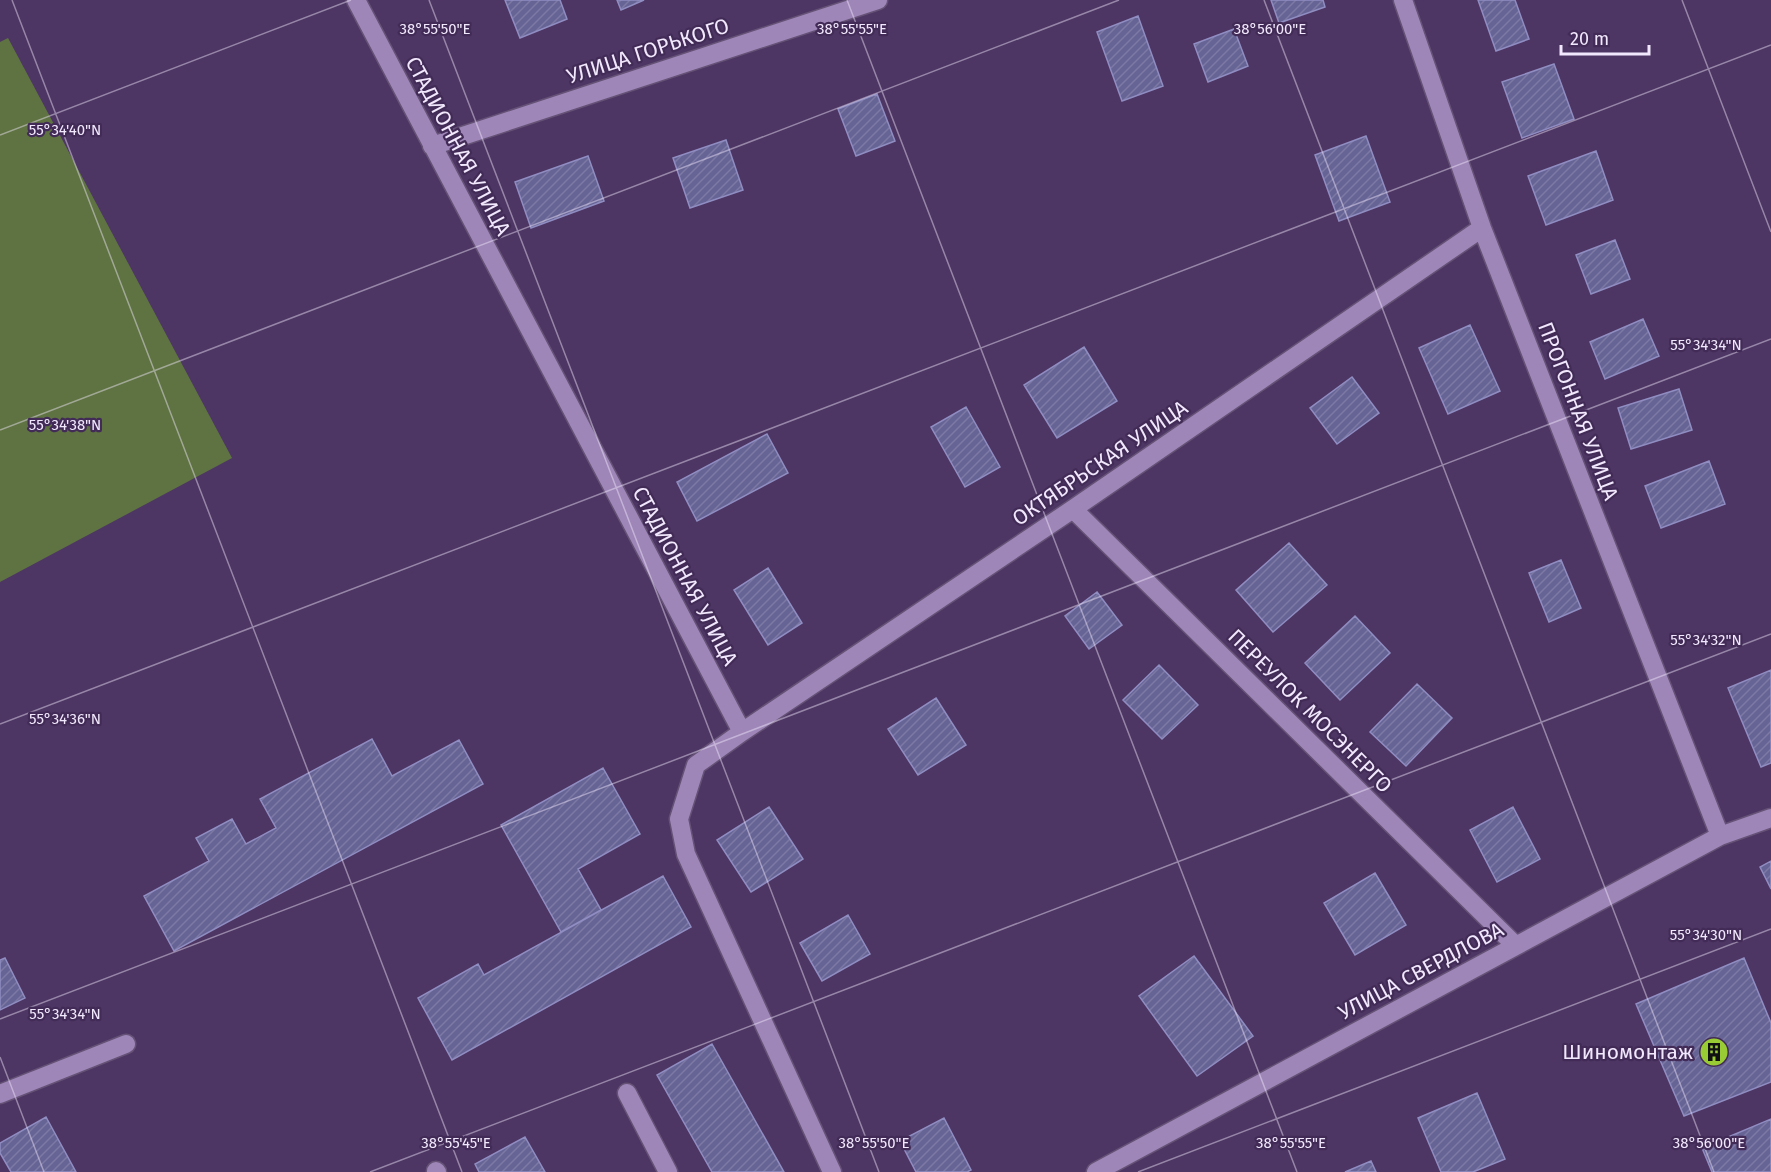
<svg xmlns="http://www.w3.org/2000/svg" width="1771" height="1172" viewBox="0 0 1771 1172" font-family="'Fira Sans',sans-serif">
<defs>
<pattern id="building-hatch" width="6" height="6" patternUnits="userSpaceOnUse" patternTransform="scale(1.5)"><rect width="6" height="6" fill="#666395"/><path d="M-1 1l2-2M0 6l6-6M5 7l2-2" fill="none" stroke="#7c79a5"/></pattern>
</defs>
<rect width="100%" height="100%" fill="#4d3663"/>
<path fill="#5f7342" d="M 8,38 L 232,458 L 0,582 L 0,42 Z"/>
<path fill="url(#building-hatch)" stroke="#908dc2" stroke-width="1.5" d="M 505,0 L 560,0 L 567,19 L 520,38 Z
M 617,0 L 644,0 L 621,10 Z
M 1271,0 L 1323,0 L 1325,7 L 1279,23 Z
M 1478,0 L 1515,0 L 1529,39 L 1496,51 Z
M 1138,16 L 1163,86 L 1122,101 L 1097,32 Z
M 1234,29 L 1248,66 L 1208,82 L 1194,44 Z
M 1554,64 L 1574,119 L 1522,138 L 1502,82 Z
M 877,94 L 895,141 L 856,156 L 838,109 Z
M 1366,136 L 1390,202 L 1339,221 L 1315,155 Z
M 726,140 L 743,190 L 690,208 L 673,158 Z
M 1596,151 L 1613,200 L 1546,225 L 1528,176 Z
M 588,156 L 604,201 L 531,228 L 515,182 Z
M 1615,240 L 1630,279 L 1591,294 L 1576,255 Z
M 1643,319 L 1659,356 L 1605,379 L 1590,342 Z
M 1470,325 L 1500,391 L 1448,414 L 1419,348 Z
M 1084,347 L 1117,401 L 1057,438 L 1024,385 Z
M 1352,377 L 1379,413 L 1337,444 L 1310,408 Z
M 1679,389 L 1692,430 L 1631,449 L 1618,408 Z
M 966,407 L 1000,467 L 965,487 L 931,427 Z
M 767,434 L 788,473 L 697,521 L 677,482 Z
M 1709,461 L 1725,504 L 1661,528 L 1645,486 Z
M 1289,543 L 1327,585 L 1273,632 L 1236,590 Z
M 1561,560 L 1581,608 L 1549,622 L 1529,573 Z
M 768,568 L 802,623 L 768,645 L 734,590 Z
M 1097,592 L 1122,625 L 1089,649 L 1065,616 Z
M 1355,616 L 1390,653 L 1340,700 L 1305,663 Z
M 1159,665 L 1198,705 L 1162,739 L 1123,700 Z
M 1771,670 L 1771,763 L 1761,767 L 1728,688 Z
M 1417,684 L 1452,718 L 1406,766 L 1370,732 Z
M 936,698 L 966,745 L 918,775 L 888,729 Z
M 372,739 L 392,776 L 459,740 L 483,784 L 174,951 L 144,896 L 209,861 L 196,838 L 232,819 L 246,844 L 276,828 L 260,799 Z
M 603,768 L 640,834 L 578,869 L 601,910 L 561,932 L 501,825 Z
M 769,807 L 803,859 L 751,892 L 717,840 Z
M 1513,807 L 1540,859 L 1497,882 L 1470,830 Z
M 1771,861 L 1771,889 L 1760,867 Z
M 1375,873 L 1406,925 L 1355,955 L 1324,903 Z
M 663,876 L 691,927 L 452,1060 L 418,998 L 478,964 L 484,975 Z
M 848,915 L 870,954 L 822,981 L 800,943 Z
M 1194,956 L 1253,1036 L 1197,1076 L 1139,996 Z
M 5,958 L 25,998 L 0,1010 L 0,960 Z
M 1744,958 L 1771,1023 L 1771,1082 L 1684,1116 L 1636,1004 Z
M 712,1044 L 784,1172 L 712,1172 L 657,1075 Z
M 1477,1093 L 1505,1159 L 1473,1172 L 1441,1172 L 1418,1118 Z
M 46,1117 L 76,1172 L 11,1172 L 0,1153 L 0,1143 Z
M 944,1118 L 971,1170 L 967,1172 L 916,1172 L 900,1141 Z
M 1771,1119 L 1771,1172 L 1712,1172 L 1702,1148 Z
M 525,1137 L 545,1172 L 479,1172 L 475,1164 Z
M 1371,1161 L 1376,1172 L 1345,1172 Z"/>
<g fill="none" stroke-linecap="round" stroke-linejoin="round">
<g stroke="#655276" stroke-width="21">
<path id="minor" d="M 356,0 L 742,732 L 696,765 L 679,819 L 686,854 L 832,1172
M 1403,0 L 1482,228 L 1720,836
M 432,146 L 878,0
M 1073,509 L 1516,946
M 742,732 L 1073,509 L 1482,228
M 627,1093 L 668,1172
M 0,1094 L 126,1044
M 436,1171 L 437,1172
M 1096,1172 L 1720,836 L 1771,818"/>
</g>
<use href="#minor" stroke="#9e86b8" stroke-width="18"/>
</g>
<path fill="none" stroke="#f2e8fd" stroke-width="1.5" stroke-opacity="0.45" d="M 12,0 L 462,1172M 429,0 L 879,1172M 847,0 L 1297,1172M 1264,0 L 1714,1172M 1682,0 L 1771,232M 0,135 L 351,0M 0,430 L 1119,0M 0,724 L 1771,45M 0,1019 L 1771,339M 0,1057 L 44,1172M 370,1172 L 1771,634M 1138,1172 L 1771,929"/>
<defs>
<g id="building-disc" transform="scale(1.5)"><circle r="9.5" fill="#99cb35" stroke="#422c57"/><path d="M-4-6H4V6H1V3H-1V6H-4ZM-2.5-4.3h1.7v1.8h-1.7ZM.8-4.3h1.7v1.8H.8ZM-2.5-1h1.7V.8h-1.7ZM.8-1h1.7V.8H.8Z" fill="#111"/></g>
</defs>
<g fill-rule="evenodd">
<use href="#building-disc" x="1714" y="1052"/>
</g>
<g text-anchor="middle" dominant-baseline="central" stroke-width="4.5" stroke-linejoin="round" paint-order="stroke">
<g font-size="21" fill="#f2e8fd" stroke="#422c57">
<text transform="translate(648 51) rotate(-18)">УЛИЦА ГОРЬКОГО</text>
<text transform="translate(458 146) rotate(62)">СТАДИОННАЯ УЛИЦА</text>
<text transform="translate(1578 411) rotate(69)">ПРОГОННАЯ УЛИЦА</text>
<text transform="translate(1100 463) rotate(-34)">ОКТЯБРЬСКАЯ УЛИЦА</text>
<text transform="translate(685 576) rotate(62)">СТАДИОННАЯ УЛИЦА</text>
<text transform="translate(1310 711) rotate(45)">ПЕРЕУЛОК МОСЭНЕРГО</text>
<text transform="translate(1421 971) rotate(-28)">УЛИЦА СВЕРДЛОВА</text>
</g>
<g font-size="21" fill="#f2e8fd" stroke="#422c57" text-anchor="end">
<text x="1693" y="1052">Шиномонтаж</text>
</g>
</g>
<g font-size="15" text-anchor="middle" fill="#f2e8fd" stroke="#422c57" stroke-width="4.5" stroke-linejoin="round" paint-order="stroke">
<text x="435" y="34">38°55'50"E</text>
<text x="852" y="34">38°55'55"E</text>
<text x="1270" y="34">38°56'00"E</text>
<text x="65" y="135">55°34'40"N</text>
<text x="1706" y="350">55°34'34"N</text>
<text x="65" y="430">55°34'38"N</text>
<text x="1706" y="645">55°34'32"N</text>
<text x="65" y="724">55°34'36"N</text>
<text x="1706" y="940">55°34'30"N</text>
<text x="65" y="1019">55°34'34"N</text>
<text x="456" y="1148">38°55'45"E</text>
<text x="874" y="1148">38°55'50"E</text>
<text x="1291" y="1148">38°55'55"E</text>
<text x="1709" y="1148">38°56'00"E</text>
</g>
<path d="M1561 45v9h88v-9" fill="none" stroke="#f2e8fd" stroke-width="3"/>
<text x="1570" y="45" font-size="18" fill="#f2e8fd" stroke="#422c57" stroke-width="4.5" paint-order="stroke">20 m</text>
</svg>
